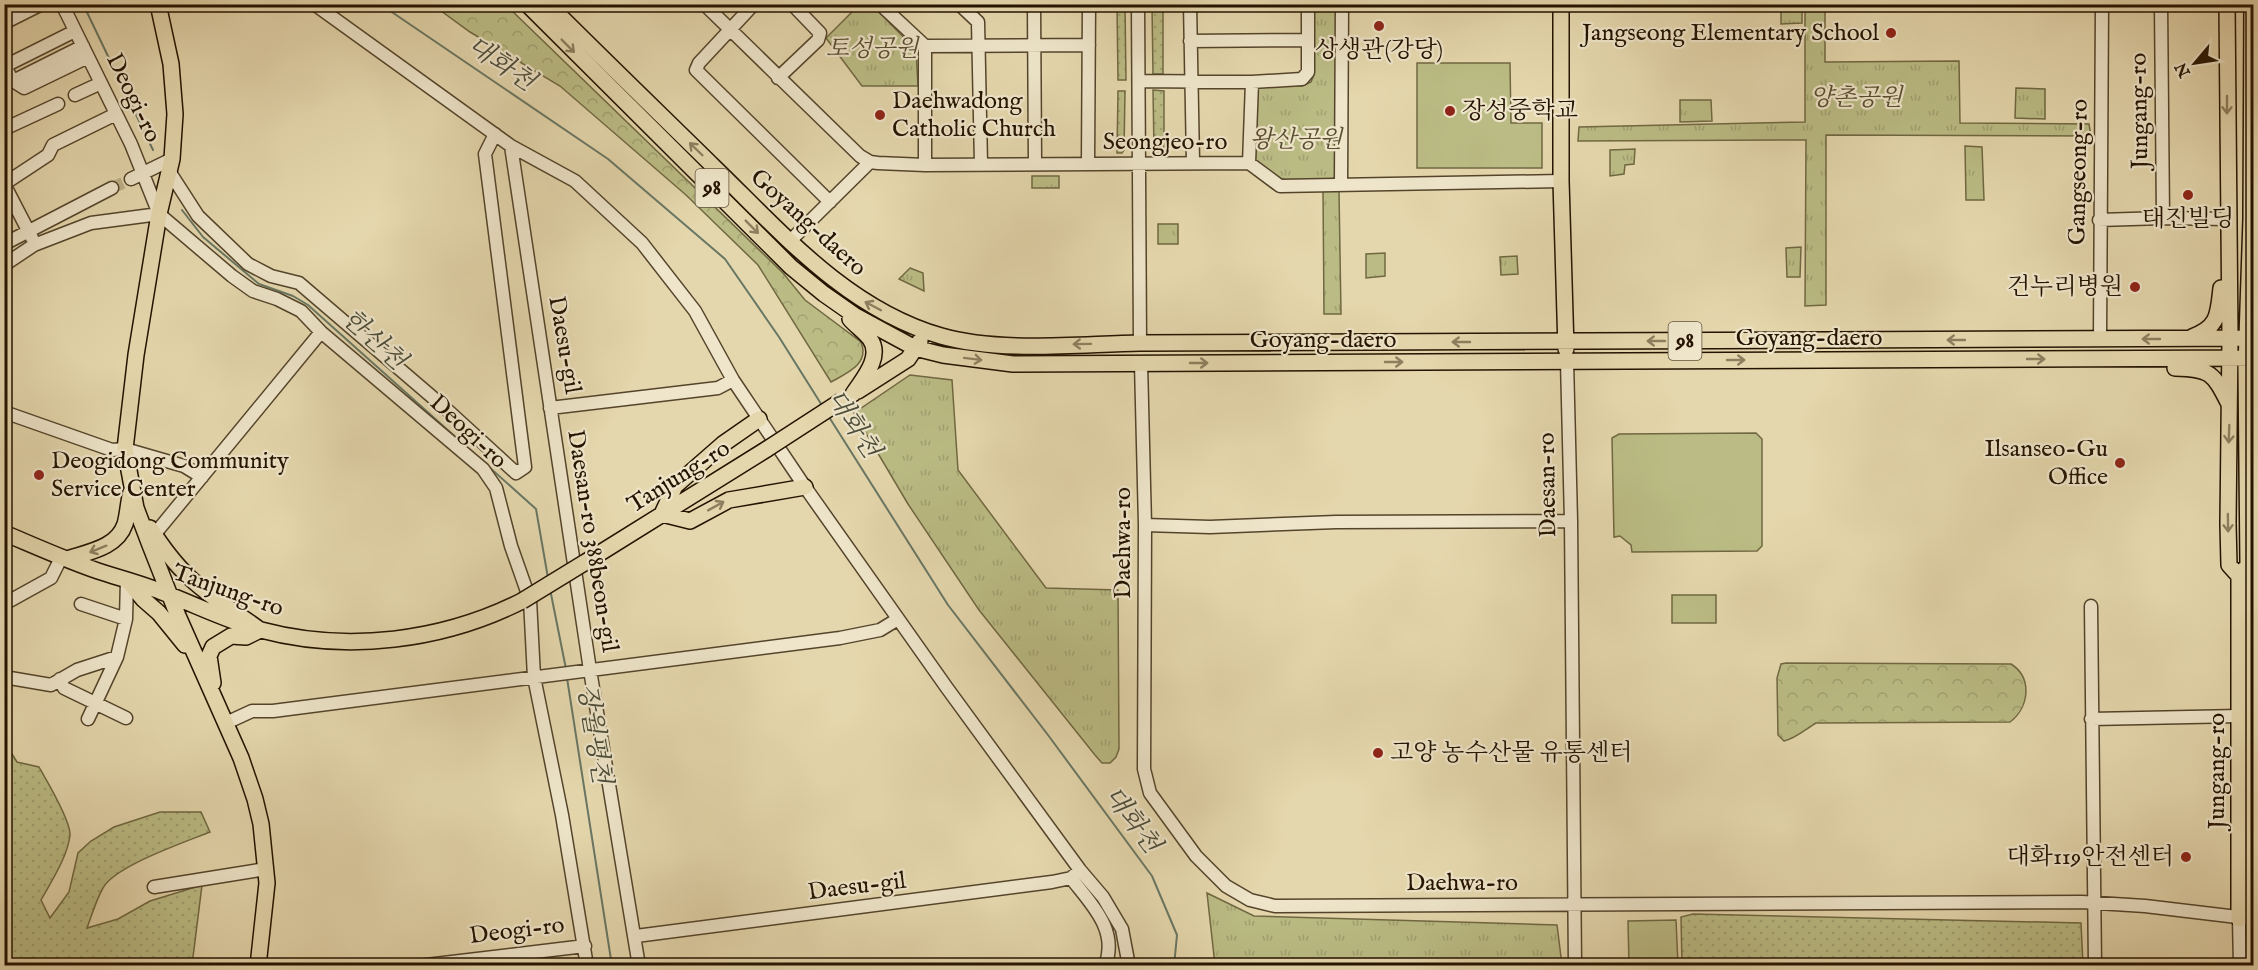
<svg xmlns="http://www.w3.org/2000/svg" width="2258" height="970" viewBox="0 0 2258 970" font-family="'IM FELL English','Noto Serif KR',serif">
<defs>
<pattern id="grass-dots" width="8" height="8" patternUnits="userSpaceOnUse" patternTransform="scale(1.5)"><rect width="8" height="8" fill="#bbbc85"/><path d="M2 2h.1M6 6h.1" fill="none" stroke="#a1a171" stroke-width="1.8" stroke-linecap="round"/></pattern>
<pattern id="forest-crowns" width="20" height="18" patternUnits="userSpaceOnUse" patternTransform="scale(1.5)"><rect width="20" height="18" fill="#bbbc85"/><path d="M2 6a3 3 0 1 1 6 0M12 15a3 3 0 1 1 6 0" fill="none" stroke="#a1a171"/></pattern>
<pattern id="park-tufts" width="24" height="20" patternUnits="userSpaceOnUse" patternTransform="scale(1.5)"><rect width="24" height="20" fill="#bbbc85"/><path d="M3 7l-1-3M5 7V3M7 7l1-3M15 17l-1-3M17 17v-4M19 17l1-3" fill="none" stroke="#a1a171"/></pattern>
</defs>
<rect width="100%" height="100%" fill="#e5d7ad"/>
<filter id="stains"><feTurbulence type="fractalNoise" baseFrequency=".00333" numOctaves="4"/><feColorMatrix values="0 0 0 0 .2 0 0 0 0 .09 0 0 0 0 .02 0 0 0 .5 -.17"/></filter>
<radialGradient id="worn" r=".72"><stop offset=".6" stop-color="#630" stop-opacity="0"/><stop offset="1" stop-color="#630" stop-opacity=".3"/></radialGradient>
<path fill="url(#grass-dots)" stroke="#706842" stroke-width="1.5" d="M 1117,5 L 1125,5 L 1126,80 L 1118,80 Z
M 1152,5 L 1163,5 L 1163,74 L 1153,74 Z
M 1153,90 L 1164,91 L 1164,154 L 1157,154 L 1154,150 Z
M 1118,91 L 1125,91 L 1124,150 L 1122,153 L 1117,153 Z
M 4,741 L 17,762 L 39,767 C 47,781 71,821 70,835 C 68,856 51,882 41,900 L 50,918 L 69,892 L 78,853 L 91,841 L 114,827 L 160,812 L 201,812 L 210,832 C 185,842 115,866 103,888 C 96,900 92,915 87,928 L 118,919 L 150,901 L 202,885 L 192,965 L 5,965 Z
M 1693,914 L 2081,923 L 2083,965 L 1682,965 L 1681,917 Z"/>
<path fill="url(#forest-crowns)" stroke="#706842" stroke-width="1.5" d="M 433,5 L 472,5 L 478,10 L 484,5 L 506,5 L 783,273 L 805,300 L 861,342 C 870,364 847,373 831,382 L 758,265 L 686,195 L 560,86 L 470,32 Z
M 1786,663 L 2011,664 C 2033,678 2029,708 2010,722 L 1816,723 C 1806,729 1795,739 1784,741 L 1778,735 L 1777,678 L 1781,664 Z"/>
<path fill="url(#park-tufts)" stroke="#706842" stroke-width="1.5" d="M 859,5 L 872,5 L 916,50 L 918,86 L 862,86 L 826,38 Z
M 1313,5 L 1336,5 L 1339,173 L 1335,179 C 1307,181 1271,188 1254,158 L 1255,85 L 1302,86 L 1311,82 L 1313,77 Z
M 1781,5 L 1802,5 L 1802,23 L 1781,24 Z
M 1805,5 L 1825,5 L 1825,62 L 1959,61 L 1960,123 L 2089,124 L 2091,136 L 1826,135 L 1826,305 L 1805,306 L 1806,140 L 1578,141 L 1579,127 L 1805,122 Z
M 2016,88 L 2045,89 L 2045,119 L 2015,118 Z
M 1680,100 L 1711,100 L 1712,121 L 1680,122 Z
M 1965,146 L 1982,147 L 1984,200 L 1966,200 Z
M 1635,149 L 1634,164 L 1625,165 L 1624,174 L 1610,176 L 1610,150 Z
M 1032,176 L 1059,176 L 1059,188 L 1032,188 Z
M 1323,191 L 1339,191 L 1341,314 L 1324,314 Z
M 1158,224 L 1178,224 L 1178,244 L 1158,244 Z
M 1801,247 L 1800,277 L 1787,277 L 1786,248 Z
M 1385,253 L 1385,276 L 1366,278 L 1366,254 Z
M 1517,256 L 1518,274 L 1501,275 L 1500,257 Z
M 910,268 L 923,273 L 924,291 L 899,279 Z
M 910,375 L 952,380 L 958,470 L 1046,588 L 1118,590 L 1119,749 L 1116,757 L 1110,763 L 1102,763 L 1095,755 L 979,610 L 908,504 L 854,413 Z
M 1207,893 L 1254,916 L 1557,925 L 1562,965 L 1215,965 Z"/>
<path fill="#bbbc85" stroke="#706842" stroke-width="1.5" d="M 1417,63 L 1510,63 L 1511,123 L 1542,123 L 1542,168 L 1417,168 Z
M 1756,433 L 1762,439 L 1762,546 L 1757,551 L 1632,552 L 1631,545 L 1620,536 L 1614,537 L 1612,438 L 1619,434 Z
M 1672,595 L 1716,595 L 1716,623 L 1672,623 Z
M 1676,920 L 1678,965 L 1629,965 L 1628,921 Z"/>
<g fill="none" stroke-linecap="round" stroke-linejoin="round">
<path stroke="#687764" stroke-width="2" d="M 83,4 L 153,150
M 380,4 L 608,159 L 725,259 L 779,337 L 823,407
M 182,210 L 203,237 L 259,284 L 293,296 L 308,305 L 536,509 L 548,578
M 829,417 L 948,605 L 1048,735 L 1152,876 L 1177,935 L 1174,966
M 550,589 L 566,669
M 567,678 L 612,966"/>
<path stroke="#beb08a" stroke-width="12" stroke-dasharray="12 6" stroke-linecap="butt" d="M 112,188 L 131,179"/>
<g stroke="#54442b" stroke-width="15">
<path id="minor" d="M 62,4 L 131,144 L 159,214 L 232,276 L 253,291 L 277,299 L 301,311 L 321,332 L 483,469 L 496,488 L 511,546 L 530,600 L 534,677 L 562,815 L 587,966
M 314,4 L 511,146 L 575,181 L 642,243 L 695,311 L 733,380 L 805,487 L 947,688 L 1080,870 L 1103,897 L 1122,929 L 1129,966
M 704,4 L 860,156 L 870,162 L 878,163 L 925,165 L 1249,163 L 1280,186 L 1561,181
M 754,4 L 699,63 L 696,70 L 830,202
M 880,4 L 925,46 L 925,165
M 959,4 L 978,22 L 981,164
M 1034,4 L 1035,163
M 1138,4 L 1140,343
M 1190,4 L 1193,162
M 2161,4 L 2163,218
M 4,23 L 42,4
M 1190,41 L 1308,40
M 925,46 L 1089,45
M 4,65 L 13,81 L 24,88 L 88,57
M 5,66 L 75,31
M 778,78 L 818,40 L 820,33 L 792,4
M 13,81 L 83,46
M 1139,81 L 1252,82 L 1302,79 L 1308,72 L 1308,4
M 75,95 L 101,83
M 4,129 L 58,104
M 511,146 L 590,670 L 639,966
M 1088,163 L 1089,4
M 1249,163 L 1252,82
M 169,171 L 198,216 L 248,264 L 271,276 L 299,283 L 445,408 L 516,473 L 525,467 L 485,154 L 495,134
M 131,179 L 172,159
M 4,184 L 48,155 L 53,145 L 116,114
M 4,184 L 32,238
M 1341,184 L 1342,4
M 2099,220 L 2163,218 L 2228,219
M 790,241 L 870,162
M 4,244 L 112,188
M 4,265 L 34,245 L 91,223 L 159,214
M 2100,339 L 2102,4
M 1567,361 L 1571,521 L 1575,966
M 1141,363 L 1145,525 L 1144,769 L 1150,793 L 1196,856 L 1226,886 L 1250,900 L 1275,906 L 2082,902 L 2145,906 L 2254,919
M 550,408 L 718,388 L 733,380
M 4,412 L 112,450 L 125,449 L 184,466 L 202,477
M 1145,525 L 1210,527 L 1336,522 L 1571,521
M 154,535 L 321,332
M 4,604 L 51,578 L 62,556
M 81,604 L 126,619
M 2091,606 L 2095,966
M 4,677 L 51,685 L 77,670 L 117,657
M 60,679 L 64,688 L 126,718
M 88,719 L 117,657 L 126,619 L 127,580
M 2091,719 L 2239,716
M 226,723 L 252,711 L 273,711 L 840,638 L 880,630 L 898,619
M 1071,878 C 1091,904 1119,930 1105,966
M 154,887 L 266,869
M 2239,919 L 2240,966
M 636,936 L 1052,882 L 1071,878 L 1080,870
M 418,966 L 585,946"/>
</g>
<g stroke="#241300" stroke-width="18">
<path id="major" d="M 158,4 L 171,64 L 175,114 L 172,159 L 159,214 L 136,355 L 125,449 L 136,508 L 150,545 L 178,616 L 241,758 L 255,799 L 261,824 L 267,883 L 258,966
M 527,4 L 791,267 L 824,294 L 854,315 L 915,348 L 943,355 L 1013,364 L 2254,358
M 548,4 C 603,59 659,113 714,167 C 781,232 847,309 941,336 C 1000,353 1079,344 1140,343 L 2254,338
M 1561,4 L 1561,181 L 1566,349
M 2227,4 L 2230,338 L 2228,524 L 2229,565 L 2239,576 L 2239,919
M 850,319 C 856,326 865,332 870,339 C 883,357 862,380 853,394
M 2192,337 C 2219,327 2218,314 2221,288
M 2175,368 C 2210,369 2213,372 2229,404
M 858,391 L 908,359 L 920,341
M 759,419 L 723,444 L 675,486 L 662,514 L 690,521 L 729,500 L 805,487
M 150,528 C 161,545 173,562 188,576 C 209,597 236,612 260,630 L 246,637 L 231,636 L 213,647 L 209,656 L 213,683
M 4,533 C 35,546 66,560 98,571 C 116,577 136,582 154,589 C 190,602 224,620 261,630 C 347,653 443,641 522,601
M 67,559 C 88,552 117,548 125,524 C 128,514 128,503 131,492
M 584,563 L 767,449
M 2239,576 L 2248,565 L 2246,367 L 2251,219 L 2252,4
M 127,580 L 143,599 L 159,613 L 185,645"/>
</g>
<use href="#minor" stroke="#eee5ca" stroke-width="12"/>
<use href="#major" stroke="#e5d7ad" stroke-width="15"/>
<g stroke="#241300" stroke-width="18" stroke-linecap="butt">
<path id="major-bridge" d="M 767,449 L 841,401
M 522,601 L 584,563"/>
</g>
<use href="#major-bridge" stroke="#e5d7ad" stroke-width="15"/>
</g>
<defs><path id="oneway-shaft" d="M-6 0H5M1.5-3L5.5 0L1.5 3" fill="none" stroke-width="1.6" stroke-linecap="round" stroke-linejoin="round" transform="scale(1.5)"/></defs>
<g stroke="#8e7f5f">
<use href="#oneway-shaft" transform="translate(568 46) rotate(45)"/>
<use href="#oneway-shaft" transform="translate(2227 105) rotate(90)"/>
<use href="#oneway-shaft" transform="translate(696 149) rotate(-136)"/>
<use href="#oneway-shaft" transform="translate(752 227) rotate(45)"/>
<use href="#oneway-shaft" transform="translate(873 306) rotate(-152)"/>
<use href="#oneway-shaft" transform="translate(2151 339) rotate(180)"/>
<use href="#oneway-shaft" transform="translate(1956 340) rotate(180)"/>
<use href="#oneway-shaft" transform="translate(1656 341) rotate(180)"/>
<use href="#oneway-shaft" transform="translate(1461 342) rotate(180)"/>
<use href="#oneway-shaft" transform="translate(1082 344) rotate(179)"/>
<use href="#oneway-shaft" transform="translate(973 359) rotate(7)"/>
<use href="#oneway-shaft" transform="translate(2036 359)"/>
<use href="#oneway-shaft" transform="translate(1736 360)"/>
<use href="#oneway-shaft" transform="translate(1394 362)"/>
<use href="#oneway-shaft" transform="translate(1199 363)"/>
<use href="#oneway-shaft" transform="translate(2229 434) rotate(92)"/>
<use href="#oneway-shaft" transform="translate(716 506) rotate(-29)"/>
<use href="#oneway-shaft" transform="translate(2228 523) rotate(89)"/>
<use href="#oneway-shaft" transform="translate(98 549) rotate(158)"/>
</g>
<g fill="#8f2418" stroke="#eee5ca" stroke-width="2">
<circle cx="1379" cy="26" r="6"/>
<circle cx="1891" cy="33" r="6"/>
<circle cx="1450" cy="111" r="6"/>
<circle cx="880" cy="115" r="6"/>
<circle cx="2188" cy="195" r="6"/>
<circle cx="2135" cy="287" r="6"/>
<circle cx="2120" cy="463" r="6"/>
<circle cx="39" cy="475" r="6"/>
<circle cx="1378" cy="753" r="6"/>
<circle cx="2186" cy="857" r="6"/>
</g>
<g text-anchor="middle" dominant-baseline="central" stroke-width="4.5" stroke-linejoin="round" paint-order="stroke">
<g fill="#eee5ca" stroke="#61523d" stroke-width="1.5">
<rect x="695.5" y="169" width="33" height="38" rx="4.5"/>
<rect x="1668.5" y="322" width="33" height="38" rx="4.5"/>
</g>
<g font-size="22" font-weight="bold" fill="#241300">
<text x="712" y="188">98</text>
<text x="1685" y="341">98</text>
</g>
<g font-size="24" fill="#241300" stroke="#eee5ca" text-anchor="end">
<text x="1879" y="33">Jangseong Elementary School</text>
<text x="1379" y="50" text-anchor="middle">상생관(강당)</text>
<text x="892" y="101" text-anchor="start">Daehwadong<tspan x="892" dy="28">Catholic Church</tspan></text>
<text x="1462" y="111" text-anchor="start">장성중학교</text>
<text x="2188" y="219" text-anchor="middle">태진빌딩</text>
<text x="2123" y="287">건누리병원</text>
<text x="2108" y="449">Ilsanseo-Gu<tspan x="2108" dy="28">Office</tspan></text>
<text x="51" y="461" text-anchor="start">Deogidong Community<tspan x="51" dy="28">Service Center</tspan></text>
<text x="1390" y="753" text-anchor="start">고양 농수산물 유통센터</text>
<text x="2174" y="857">대화119안전센터</text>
</g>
<g font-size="24" font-style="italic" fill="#594e2f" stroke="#eee5ca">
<text x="872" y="49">토성공원</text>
<text x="1856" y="98">양촌공원</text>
<text x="1296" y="140">왕산공원</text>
</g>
<g font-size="24" fill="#241300" stroke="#eee5ca">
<text transform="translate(133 98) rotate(64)">Deogi-ro</text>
<text transform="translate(2140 111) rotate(-91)">Jungang-ro</text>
<text x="1165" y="142">Seongjeo-ro</text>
<text transform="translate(2079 172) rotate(-89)">Gangseong-ro</text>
<text transform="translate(808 223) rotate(42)">Goyang-daero</text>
<text x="1809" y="338">Goyang-daero</text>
<text x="1323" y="340">Goyang-daero</text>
<text transform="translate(564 345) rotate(80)">Daesu-gil</text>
<text transform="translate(468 432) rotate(43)">Deogi-ro</text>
<text transform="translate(679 477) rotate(-32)">Tanjung-ro</text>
<text transform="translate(1548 485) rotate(-91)">Daesan-ro</text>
<text transform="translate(592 541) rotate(81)">Daesan-ro 388beon-gil</text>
<text transform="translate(1123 543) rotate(-90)">Daehwa-ro</text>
<text transform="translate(228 591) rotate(19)">Tanjung-ro</text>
<text transform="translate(2217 771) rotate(-90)">Jungang-ro</text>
<text x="1462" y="883">Daehwa-ro</text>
<text transform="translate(857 887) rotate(-7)">Daesu-gil</text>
<text transform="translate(517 931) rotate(-7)">Deogi-ro</text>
</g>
<g font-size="26" font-style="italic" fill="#4c4d3a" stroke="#eee5ca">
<text transform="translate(501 64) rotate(34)">대화천</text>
<text transform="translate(374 340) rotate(42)">한산천</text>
<text transform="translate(853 424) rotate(57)">대화천</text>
<text transform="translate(594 734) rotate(81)">장월평천</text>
<text transform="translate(1132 820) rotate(53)">대화천</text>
</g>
</g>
<rect width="2258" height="970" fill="none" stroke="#e5d7ad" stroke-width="24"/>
<rect x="6" y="6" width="2246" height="958" fill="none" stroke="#241300" stroke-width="3"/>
<rect x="12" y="12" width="2234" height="946" fill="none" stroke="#241300" stroke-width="1.5"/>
<g transform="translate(2195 63) rotate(241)" stroke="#eee5ca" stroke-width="4.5" paint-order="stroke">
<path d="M0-4.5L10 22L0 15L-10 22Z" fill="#241300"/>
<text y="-9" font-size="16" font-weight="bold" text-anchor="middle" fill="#241300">N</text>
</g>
<rect width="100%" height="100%" filter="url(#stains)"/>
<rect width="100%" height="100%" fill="url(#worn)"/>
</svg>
